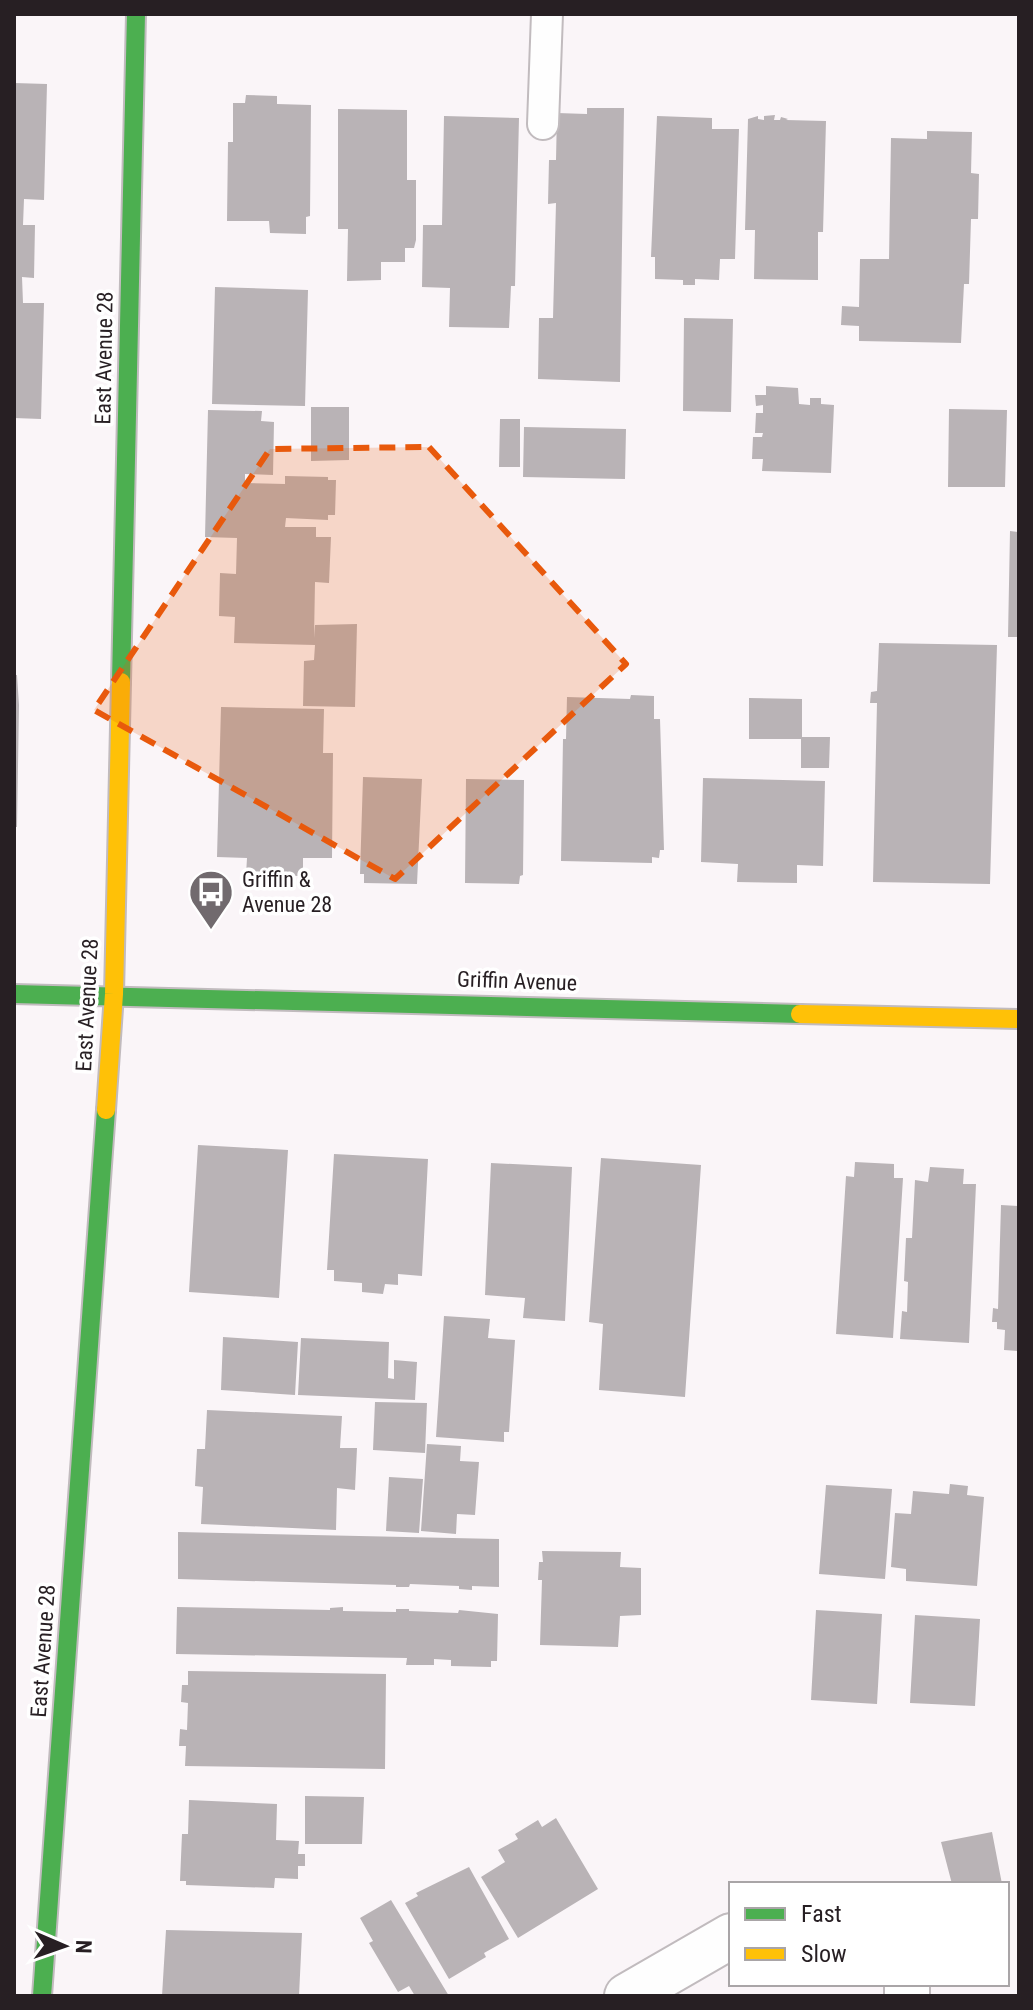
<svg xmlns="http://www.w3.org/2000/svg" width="1033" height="2010" viewBox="0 0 1033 2010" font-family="'Roboto Condensed',sans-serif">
<rect width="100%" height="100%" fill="#faf5f8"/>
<path fill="#b9b3b6" d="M 14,83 L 47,84 L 44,200 L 24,199 L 23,225 L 35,225 L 34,278 L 22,277 L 23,303 L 44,303 L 41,419 L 14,418 Z
M 246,95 L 277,96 L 277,104 L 311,105 L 310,216 L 306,217 L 306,234 L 270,233 L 269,221 L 227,221 L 228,142 L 233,142 L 233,103 L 245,103 Z
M 587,108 L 624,108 L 620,382 L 538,379 L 539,318 L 553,318 L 556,203 L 548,204 L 549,160 L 556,160 L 557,113 L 587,114 Z
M 338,109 L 407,110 L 407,180 L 416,180 L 416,240 L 414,248 L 405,248 L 405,262 L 381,262 L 381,280 L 347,281 L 348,229 L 338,229 Z
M 775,115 L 774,120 L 780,120 L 781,117 L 788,119 L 786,120 L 826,121 L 823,232 L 818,232 L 818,280 L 754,279 L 755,230 L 745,230 L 748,119 L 758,116 L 758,119 L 764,120 L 764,116 Z
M 444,116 L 519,118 L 515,286 L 511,286 L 509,328 L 449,327 L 450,288 L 422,287 L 423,225 L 442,225 Z
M 657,116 L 712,118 L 712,129 L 739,129 L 735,259 L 720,259 L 719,280 L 695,279 L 695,285 L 683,285 L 683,280 L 655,279 L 655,257 L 651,257 Z
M 927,131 L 972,132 L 971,173 L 979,174 L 978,219 L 971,219 L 969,284 L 964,284 L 961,343 L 859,341 L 859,326 L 841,325 L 842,306 L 859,307 L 860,259 L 889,259 L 891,138 L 927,139 Z
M 215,287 L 308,290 L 305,406 L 212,404 Z
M 684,318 L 733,319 L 731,412 L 683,411 Z
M 766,386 L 798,388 L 799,404 L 810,405 L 810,398 L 821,398 L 821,404 L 834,405 L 831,473 L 762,471 L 763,459 L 752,459 L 753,437 L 762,437 L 763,433 L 755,433 L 756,413 L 763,413 L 763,405 L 756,406 L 755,395 L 766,395 Z
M 311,407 L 349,407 L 349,460 L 311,461 Z
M 949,409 L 1007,410 L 1005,487 L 948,487 Z
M 208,410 L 262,411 L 261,421 L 274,422 L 273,475 L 245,474 L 245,483 L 285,484 L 285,476 L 328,477 L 328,480 L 336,480 L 335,515 L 328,515 L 328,520 L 286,518 L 285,527 L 316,527 L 316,537 L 331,537 L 329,583 L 315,582 L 314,638 L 315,625 L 357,624 L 355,707 L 303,706 L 304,661 L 314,660 L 315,645 L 234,643 L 235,617 L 219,616 L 220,573 L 236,574 L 237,538 L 205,537 Z
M 500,419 L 520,419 L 520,467 L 499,467 Z
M 524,427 L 626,429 L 625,479 L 523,477 Z
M 1010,531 L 1019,532 L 1019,637 L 1008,637 Z
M 879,643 L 997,645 L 990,884 L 873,882 L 877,703 L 870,703 L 871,692 L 877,691 Z
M 14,675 L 17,675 L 19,705 L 17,827 L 14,827 Z
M 631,695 L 654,696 L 654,719 L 660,719 L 664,850 L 660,850 L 659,858 L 652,857 L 652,863 L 561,861 L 563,739 L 566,739 L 567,697 L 630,699 Z
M 749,698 L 802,699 L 802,737 L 830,737 L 829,768 L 801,768 L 801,739 L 749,739 Z
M 221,707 L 324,709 L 323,753 L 333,753 L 332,858 L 303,858 L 303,876 L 246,875 L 247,858 L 217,857 Z
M 363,777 L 422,779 L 417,884 L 364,883 L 364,874 L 360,874 Z
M 703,778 L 825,781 L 823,866 L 797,865 L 797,883 L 737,882 L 738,864 L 701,862 Z
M 466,779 L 524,780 L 523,875 L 520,876 L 519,884 L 465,883 Z
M 198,1145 L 288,1150 L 279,1298 L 189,1292 Z
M 334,1154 L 428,1159 L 422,1276 L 398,1274 L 398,1285 L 385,1284 L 383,1294 L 362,1292 L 362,1283 L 334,1281 L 334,1270 L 327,1270 Z
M 601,1158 L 701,1165 L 685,1397 L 599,1390 L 603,1324 L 589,1322 Z
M 855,1162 L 894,1164 L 894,1178 L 903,1178 L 893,1338 L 836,1334 L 846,1176 L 854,1177 Z
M 491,1163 L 572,1167 L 565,1321 L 523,1318 L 525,1298 L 485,1295 Z
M 930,1167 L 964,1169 L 963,1184 L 976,1184 L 969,1343 L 900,1339 L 902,1311 L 907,1312 L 908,1282 L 904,1281 L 906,1238 L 912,1238 L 915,1180 L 928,1182 Z
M 1001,1205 L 1019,1206 L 1019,1351 L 1004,1350 L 1005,1330 L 997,1329 L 997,1322 L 992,1322 L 993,1308 L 998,1309 Z
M 444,1316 L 490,1319 L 488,1338 L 515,1340 L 509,1432 L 504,1432 L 504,1442 L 436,1437 Z
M 223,1337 L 298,1342 L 295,1395 L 221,1390 Z
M 301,1338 L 389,1342 L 388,1378 L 394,1379 L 394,1360 L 417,1362 L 415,1400 L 298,1395 Z
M 375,1402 L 427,1403 L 425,1453 L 373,1450 Z
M 207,1410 L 342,1416 L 340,1448 L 357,1448 L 355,1490 L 337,1488 L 336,1530 L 201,1524 L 203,1487 L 195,1486 L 197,1449 L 205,1449 Z
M 427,1444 L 461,1446 L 460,1461 L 479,1462 L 475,1515 L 457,1514 L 456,1534 L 421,1531 Z
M 389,1477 L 423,1479 L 419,1533 L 386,1531 Z
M 950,1484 L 968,1486 L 967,1495 L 984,1497 L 977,1586 L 906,1581 L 906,1569 L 891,1567 L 895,1513 L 911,1514 L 913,1491 L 949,1494 Z
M 826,1485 L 892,1489 L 885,1579 L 819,1574 Z
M 178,1532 L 499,1539 L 499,1587 L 472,1586 L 472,1590 L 459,1589 L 459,1586 L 410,1584 L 409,1587 L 396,1587 L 396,1585 L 178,1579 Z
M 542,1551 L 621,1552 L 620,1567 L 641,1568 L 641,1615 L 620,1616 L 618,1647 L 540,1645 L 542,1580 L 538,1580 L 539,1562 L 543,1562 Z
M 177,1607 L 330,1610 L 330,1608 L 343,1607 L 343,1611 L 396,1612 L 396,1609 L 409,1609 L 409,1611 L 458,1613 L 459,1610 L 498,1614 L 497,1661 L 491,1661 L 491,1667 L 451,1666 L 451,1660 L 434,1659 L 434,1665 L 406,1665 L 407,1658 L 176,1654 Z
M 816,1610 L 882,1614 L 877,1704 L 811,1700 Z
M 915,1615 L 980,1619 L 975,1706 L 910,1703 Z
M 188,1671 L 386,1674 L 385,1769 L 185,1766 L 186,1746 L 179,1746 L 180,1729 L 187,1730 L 188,1703 L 181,1702 L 182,1685 L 188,1685 Z
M 305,1796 L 364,1797 L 362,1844 L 305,1844 Z
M 189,1800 L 277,1804 L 276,1840 L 299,1841 L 298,1854 L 305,1854 L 305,1866 L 298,1866 L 298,1879 L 275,1878 L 274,1888 L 186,1885 L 186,1881 L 180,1881 L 182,1834 L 188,1834 Z
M 556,1818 L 598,1889 L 518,1938 L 481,1877 L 505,1862 L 498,1850 L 518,1839 L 515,1834 L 538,1820 L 542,1827 Z
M 992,1832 L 1002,1884 L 952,1884 L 941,1842 Z
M 469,1867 L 509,1939 L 484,1953 L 486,1957 L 449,1979 L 405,1903 L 418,1896 L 416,1893 Z
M 391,1900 L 449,1996 L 415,1996 L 409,1986 L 398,1992 L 369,1943 L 373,1941 L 360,1918 Z
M 166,1930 L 302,1933 L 299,1996 L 162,1996 Z"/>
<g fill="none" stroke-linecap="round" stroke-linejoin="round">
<g stroke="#c1bbbe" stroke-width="34">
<path id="lane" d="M 543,124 L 547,14"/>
</g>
<g stroke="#c1bbbe" stroke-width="48">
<path id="street" d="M 907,1984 L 907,1996
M 627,1996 L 731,1936"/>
</g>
<g stroke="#c1bbbe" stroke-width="22">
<path id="fast" d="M 121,682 L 136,14
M 14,994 L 800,1014
M 42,1996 L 106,1110"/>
</g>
<g stroke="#c1bbbe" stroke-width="22">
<path id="slow" d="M 800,1014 L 1019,1019
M 106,1110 L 114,994 L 121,682"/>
</g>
<use href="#lane" stroke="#fefefe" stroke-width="30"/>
<use href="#street" stroke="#fefefe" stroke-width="44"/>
<use href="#fast" stroke="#4caf50" stroke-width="18"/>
<use href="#slow" stroke="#ffc107" stroke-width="18"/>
</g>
<path fill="#e8590c" fill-opacity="0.2" stroke="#e8590c" stroke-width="6" stroke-dasharray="16 10" stroke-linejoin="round" d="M 429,447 L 626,664 L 395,879 L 94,710 L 270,449 Z"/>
<defs>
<g id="bus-pin" transform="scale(2.3)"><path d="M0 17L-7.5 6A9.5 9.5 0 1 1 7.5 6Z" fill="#716a6e" stroke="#fff"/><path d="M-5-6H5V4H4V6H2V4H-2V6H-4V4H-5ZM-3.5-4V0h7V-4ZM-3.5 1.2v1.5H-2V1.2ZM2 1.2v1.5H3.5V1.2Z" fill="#fff"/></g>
</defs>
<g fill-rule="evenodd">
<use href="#bus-pin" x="211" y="892"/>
</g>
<g text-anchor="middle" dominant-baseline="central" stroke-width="7" stroke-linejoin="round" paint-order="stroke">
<g font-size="22" fill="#271f23" stroke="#fff">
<text transform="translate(104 358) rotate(-89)">East Avenue 28</text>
<text transform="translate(517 981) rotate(2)">Griffin Avenue</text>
<text transform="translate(87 1005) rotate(-87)">East Avenue 28</text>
<text transform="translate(43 1651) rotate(-86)">East Avenue 28</text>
</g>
<g font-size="22" fill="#271f23" stroke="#fff" text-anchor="start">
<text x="242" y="879">Griffin &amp;<tspan x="242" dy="25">Avenue 28</tspan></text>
</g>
</g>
<rect width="1033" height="2010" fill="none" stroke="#271f23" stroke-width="32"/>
<rect x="729" y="1882" width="280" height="104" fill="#ffffff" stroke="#a9a5a7" stroke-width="2"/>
<rect x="745" y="1908" width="40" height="12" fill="#4caf50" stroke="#a9a5a7" stroke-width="2"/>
<text x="801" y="1922" font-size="24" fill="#271f23">Fast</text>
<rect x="745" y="1948" width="40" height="12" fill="#ffc107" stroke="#a9a5a7" stroke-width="2"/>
<text x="801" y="1962" font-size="24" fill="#271f23">Slow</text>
<g transform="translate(64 1946) rotate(92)" stroke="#ffffff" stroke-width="6" paint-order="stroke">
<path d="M0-6L14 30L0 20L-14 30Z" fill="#271f23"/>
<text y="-12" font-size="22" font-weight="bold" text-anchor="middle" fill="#271f23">N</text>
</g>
</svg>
